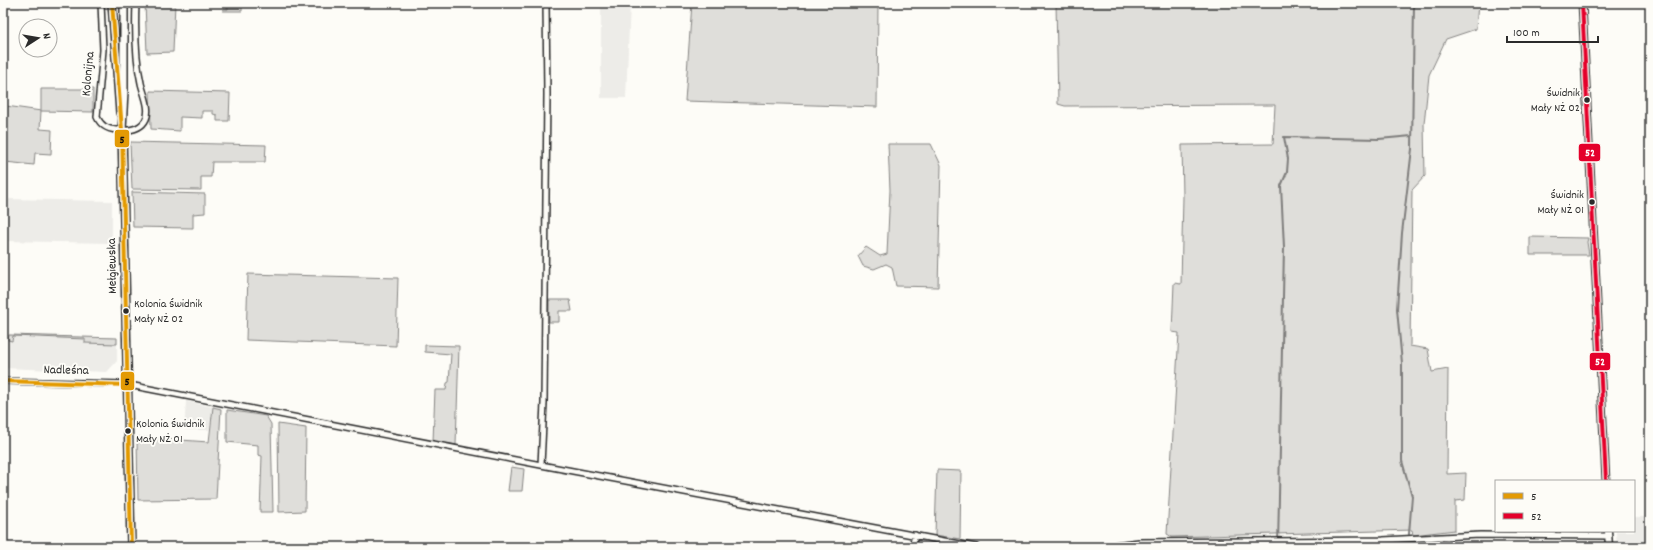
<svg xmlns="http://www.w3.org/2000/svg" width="1653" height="550" viewBox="0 0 1653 550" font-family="Dekko,sans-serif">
<rect width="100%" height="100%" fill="#fdfcf7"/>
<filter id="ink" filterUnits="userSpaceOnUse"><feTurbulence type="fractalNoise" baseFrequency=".025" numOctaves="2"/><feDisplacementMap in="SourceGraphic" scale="8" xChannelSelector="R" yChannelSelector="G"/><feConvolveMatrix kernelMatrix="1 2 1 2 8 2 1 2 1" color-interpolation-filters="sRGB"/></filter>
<g filter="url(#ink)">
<path fill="#edece8" d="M 601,3 L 630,3 L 626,98 L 601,98 Z
M 5,199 L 112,201 L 112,243 L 3,241 Z
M 3,334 L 117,338 L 117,361 L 107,372 L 3,368 Z
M 186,401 L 213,407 L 209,430 L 184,430 Z
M 1634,517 L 1650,517 L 1650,547 L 1617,547 L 1616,531 L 1634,531 Z"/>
<path fill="#dfdeda" stroke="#858482" d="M 145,3 L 175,3 L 173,52 L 147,53 Z
M 228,3 L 242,3 L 242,11 L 223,11 L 223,9 L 228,9 Z
M 692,3 L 878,3 L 877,107 L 685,101 Z
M 1056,3 L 1478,3 L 1476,29 L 1446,39 L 1429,75 L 1424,124 L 1425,176 L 1412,190 L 1410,346 L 1428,349 L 1432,372 L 1448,369 L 1447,474 L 1466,473 L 1465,500 L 1455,501 L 1455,530 L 1413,535 L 1412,530 L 1172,537 L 1167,534 L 1179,333 L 1172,332 L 1174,283 L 1181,284 L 1183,197 L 1182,145 L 1273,144 L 1275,105 L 1065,106 L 1058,104 Z
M 41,89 L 93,89 L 93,112 L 41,111 L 40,129 L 52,130 L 51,154 L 35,153 L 34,165 L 5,162 L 6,106 L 41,111 Z
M 150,91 L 230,93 L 229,121 L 217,121 L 217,115 L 213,114 L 213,111 L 202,111 L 202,118 L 180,117 L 180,131 L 151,129 Z
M 130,142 L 266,145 L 265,162 L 212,162 L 211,177 L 201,177 L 201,190 L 132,189 Z
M 888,144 L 931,144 L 941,165 L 938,287 L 896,286 L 892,267 L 886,264 L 874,269 L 863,266 L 858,256 L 866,247 L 880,256 L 887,254 L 890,190 Z
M 132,192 L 205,194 L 205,213 L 193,214 L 193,228 L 133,227 Z
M 1530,237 L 1588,238 L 1587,242 L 1589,255 L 1530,255 Z
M 248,274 L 398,278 L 396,346 L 246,340 Z
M 549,300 L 570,300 L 572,311 L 559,311 L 559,322 L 549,322 Z
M 9,335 L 117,338 L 117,344 L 85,343 L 85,339 L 13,336 L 12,341 L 8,340 Z
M 425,345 L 459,346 L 456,445 L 433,441 L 435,390 L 446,390 L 447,383 L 449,382 L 451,354 L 425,352 Z
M 213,407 L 221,409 L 216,499 L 138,500 L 137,437 L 209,442 Z
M 227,410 L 266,416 L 271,424 L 273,512 L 260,512 L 262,456 L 258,455 L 258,445 L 227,442 Z
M 278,424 L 306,428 L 305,511 L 279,512 Z
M 511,467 L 524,469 L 522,491 L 508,491 Z
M 937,470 L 961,471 L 960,539 L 935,535 Z"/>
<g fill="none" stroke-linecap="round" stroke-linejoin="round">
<path stroke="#7e7d7b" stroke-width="2" d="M 1409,534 L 1412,496 L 1402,461 L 1402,363 L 1397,309 L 1402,233 L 1412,149 L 1414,3
M 1278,547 L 1284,247 L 1281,186 L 1287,172 L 1288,159 L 1284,137 L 1379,139 L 1412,136
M 1408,547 L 1408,544"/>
<g stroke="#2b2b2b" stroke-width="8">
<path id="minor" d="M 101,3 L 103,50 L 97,117 C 101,126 107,129 116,130 C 127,131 141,130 146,119 C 151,108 143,93 141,83 C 135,57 135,29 136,3
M 3,381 L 124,384 L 541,465 L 976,547
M 541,465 L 544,403 L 547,94 L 546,3
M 912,547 L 915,535
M 1098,547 L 1139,542 L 1383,540 L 1480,535 L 1608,536"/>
</g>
<g stroke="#2b2b2b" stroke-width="9">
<path id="tertiary" d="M 1582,3 L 1606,481
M 1608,531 L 1609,547"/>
</g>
<g stroke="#2b2b2b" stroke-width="10">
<path id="secondary" d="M 112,3 L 120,113
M 124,3 L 124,91 L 122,130 L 131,547"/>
</g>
<use href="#minor" stroke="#fdfcf7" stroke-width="5"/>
<use href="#tertiary" stroke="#fdfcf7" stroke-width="6"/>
<use href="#secondary" stroke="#fdfcf7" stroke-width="7"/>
<g stroke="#fdfcf7" stroke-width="7">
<path id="bus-1" d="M 112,3 L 122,130 L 131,547
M 3,381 L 128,385"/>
</g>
<g stroke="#fdfcf7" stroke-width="7">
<path id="bus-2" d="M 1582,3 L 1606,481"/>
</g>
<use href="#bus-1" stroke="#e39a04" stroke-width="4"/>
<use href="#bus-2" stroke="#e4002b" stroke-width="4"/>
</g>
</g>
<g fill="#2b2b2b" stroke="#fdfcf7" stroke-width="1.5">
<circle cx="1587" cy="100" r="3.5"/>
<circle cx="1592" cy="202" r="3.5"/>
<circle cx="126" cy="311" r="3.5"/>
<circle cx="128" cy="431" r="3.5"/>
</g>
<g text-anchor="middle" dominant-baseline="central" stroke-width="4" stroke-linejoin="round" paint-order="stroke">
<g font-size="12" fill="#2b2b2b" stroke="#fdfcf7" text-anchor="end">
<text x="1580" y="93">Świdnik<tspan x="1580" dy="15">Mały NŻ 02</tspan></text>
<text x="1584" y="195">Świdnik<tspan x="1584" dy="15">Mały NŻ 01</tspan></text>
<text x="134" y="304" text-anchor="start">Kolonia Świdnik<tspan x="134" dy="15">Mały NŻ 02</tspan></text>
<text x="136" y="424" text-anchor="start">Kolonia Świdnik<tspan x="136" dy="15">Mały NŻ 01</tspan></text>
</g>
<g font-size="13" fill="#2b2b2b" stroke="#fdfcf7">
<text transform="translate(89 74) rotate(-85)">Kolonijna</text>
<text transform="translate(113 266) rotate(-91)">Mełgiewska</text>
<text transform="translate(66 371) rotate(1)">Nadleśna</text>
</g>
</g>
<g stroke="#fdfcf7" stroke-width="1.5">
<rect x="114" y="129" width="16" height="19" rx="4" fill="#e39a04"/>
<rect x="1578" y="143" width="23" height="19" rx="4" fill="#e4002b"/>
<rect x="1589" y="352" width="22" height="19" rx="4" fill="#e4002b"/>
<rect x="120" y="371" width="15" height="20" rx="4" fill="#e39a04"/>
</g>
<g font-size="11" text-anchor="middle" font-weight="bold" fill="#fff">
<text x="1590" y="156">52</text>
<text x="1600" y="365">52</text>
</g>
<g font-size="11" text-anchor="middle" font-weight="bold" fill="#111">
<text x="122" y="143">5</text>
<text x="127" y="385">5</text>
</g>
<rect width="1653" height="550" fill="none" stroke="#fdfcf7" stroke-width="16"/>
<rect x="8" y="8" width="1637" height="534" fill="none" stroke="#2b2b2b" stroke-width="1.5" filter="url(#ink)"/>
<rect x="1495" y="480" width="140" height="52" fill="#fdfcf7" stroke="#a9a8a5"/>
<rect x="1503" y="493" width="20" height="6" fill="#e39a04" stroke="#a9a8a5"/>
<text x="1531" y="500" font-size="12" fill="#2b2b2b">5</text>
<rect x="1503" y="513" width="20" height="6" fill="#e4002b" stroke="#a9a8a5"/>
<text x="1531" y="520" font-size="12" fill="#2b2b2b">52</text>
<g transform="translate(38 38) rotate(78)"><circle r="19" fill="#fdfcf7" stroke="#a9a8a5"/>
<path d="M0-3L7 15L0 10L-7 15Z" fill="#2b2b2b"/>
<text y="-6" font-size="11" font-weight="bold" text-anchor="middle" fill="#2b2b2b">N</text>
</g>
<path d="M1507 36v6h91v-6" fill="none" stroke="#2b2b2b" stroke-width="2"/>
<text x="1513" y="36" font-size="12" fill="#2b2b2b" stroke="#fdfcf7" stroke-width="3" paint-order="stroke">100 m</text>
</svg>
